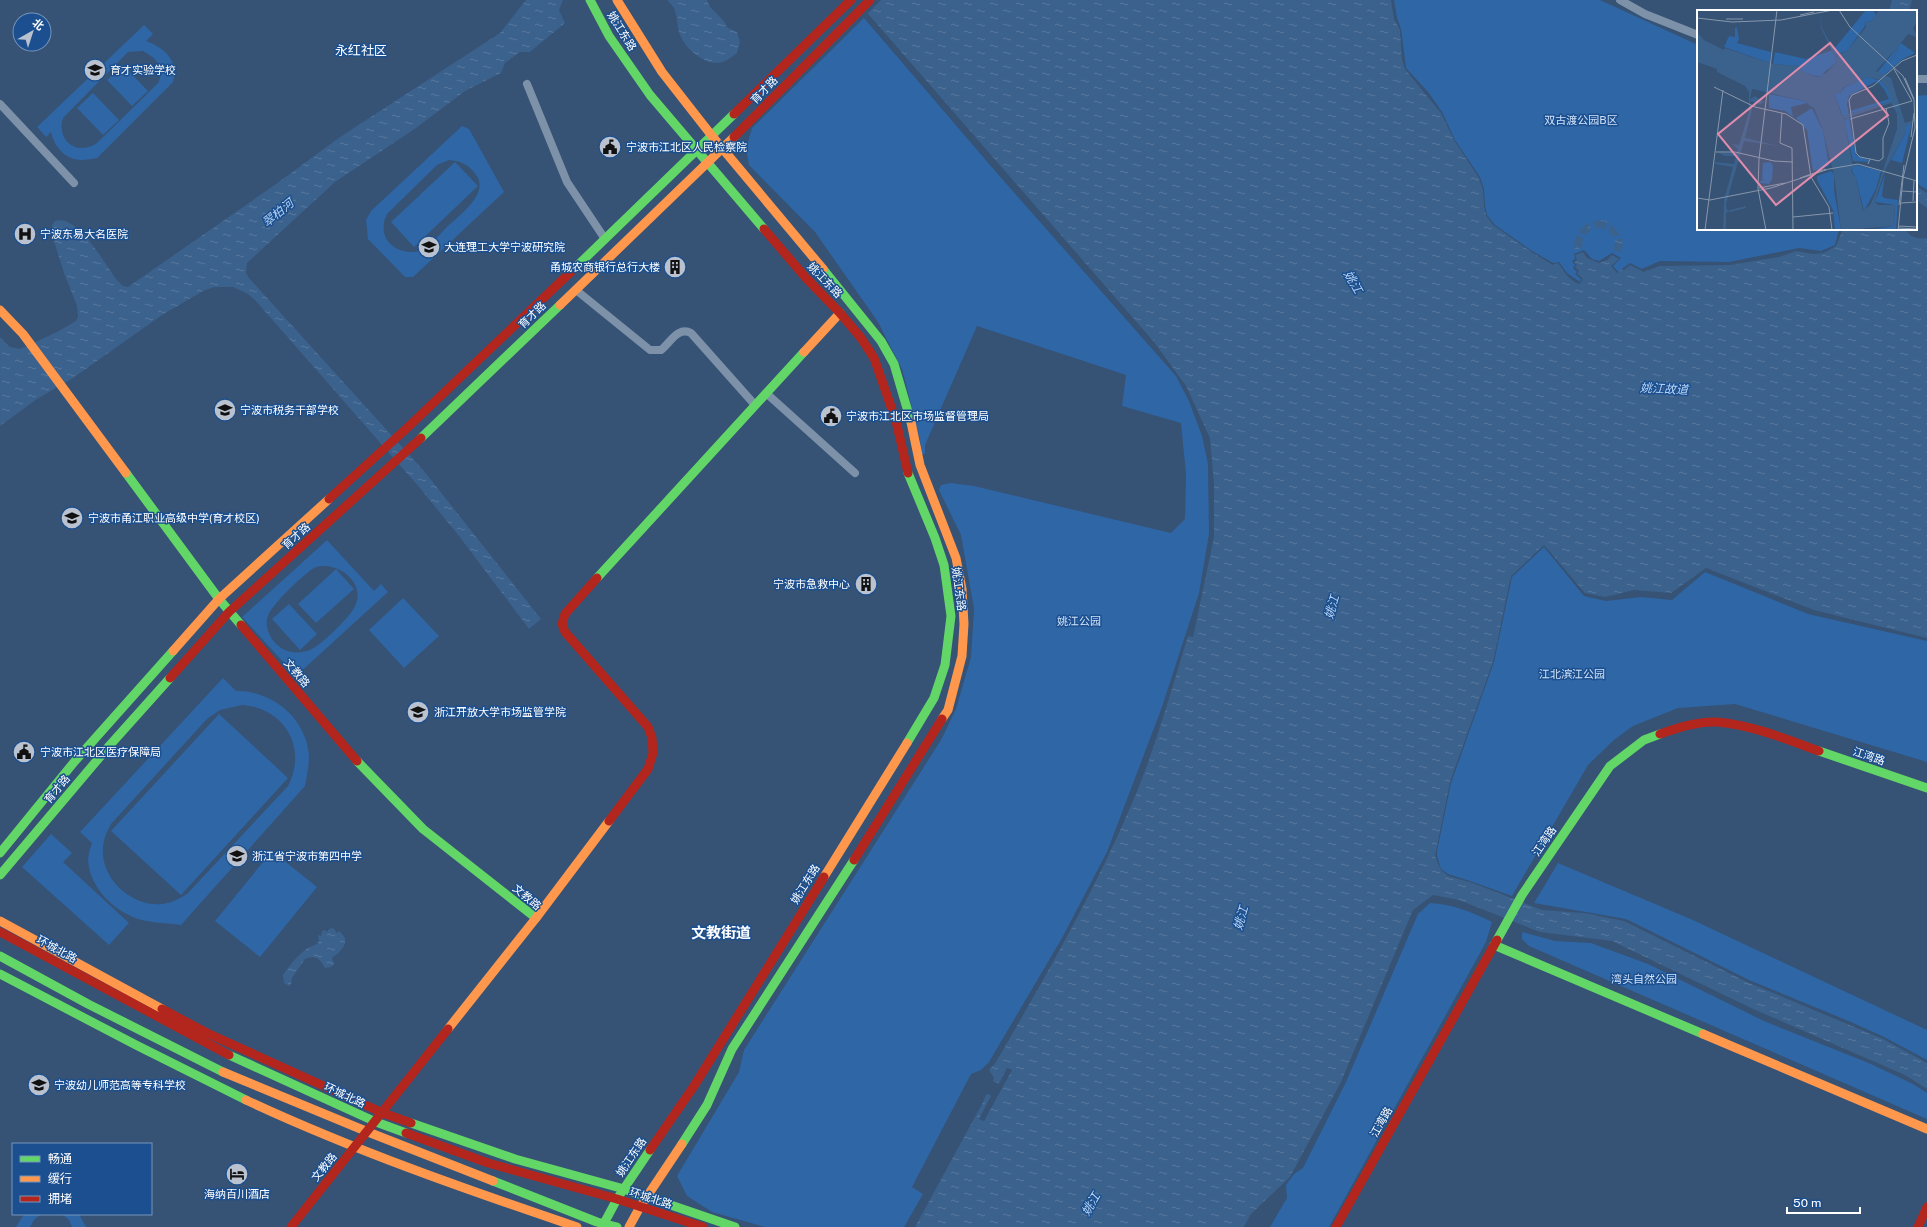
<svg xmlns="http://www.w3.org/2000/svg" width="1927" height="1227" viewBox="0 0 1927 1227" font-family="'Public Sans','Noto Sans SC',sans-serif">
<defs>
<pattern id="water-ripples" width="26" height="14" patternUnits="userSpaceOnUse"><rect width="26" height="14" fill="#3b618d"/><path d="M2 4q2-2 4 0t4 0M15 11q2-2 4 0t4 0" fill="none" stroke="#58799e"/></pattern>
</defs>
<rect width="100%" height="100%" fill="#365274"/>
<path fill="#2f66a5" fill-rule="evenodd" d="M 1394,0 L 1600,0 L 1698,45 L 1698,229 L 1839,229 L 1835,245 L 1821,251 L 1799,248 L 1729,262 L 1660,261 L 1642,269 L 1630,263 L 1618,272 L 1613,266 L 1621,258 L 1612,253 L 1599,261 L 1592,259 L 1584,250 L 1574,254 L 1575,259 L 1572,261 L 1575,265 L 1573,268 L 1577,272 L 1575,274 L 1581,279 L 1580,282 L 1567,273 L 1559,262 L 1553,263 L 1532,251 L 1495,225 L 1487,215 L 1485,206 L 1484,189 L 1480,177 L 1455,140 L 1442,112 L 1428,92 L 1406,68 L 1401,29 L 1397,18 Z
M 864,18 L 996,172 L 1176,376 L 1189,401 L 1202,436 L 1208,464 L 1209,534 L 1199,593 L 1162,707 L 1107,852 L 1062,938 L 989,1062 L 981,1070 L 971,1074 L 912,1187 L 923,1194 L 904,1227 L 765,1227 L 712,1212 L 687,1196 L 677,1176 L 739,1072 L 744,1050 L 941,740 L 956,709 L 971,657 L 974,609 L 961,535 L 939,490 L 941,485 L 951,483 L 974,486 L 1171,533 L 1185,519 L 1186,474 L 1181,423 L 1122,406 L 1126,375 L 977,326 L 925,445 L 925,454 L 921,454 L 920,439 L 902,369 L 878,322 L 815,232 L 749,165 L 746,149 L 752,128 Z
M 144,25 L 153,34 L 146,41 C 164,47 180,62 173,82 L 97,158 C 92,159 86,160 81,160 C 65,160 54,146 51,132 L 46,137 L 37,127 ZM 143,51 C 156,58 166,67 158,83 L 97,143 C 77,157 56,140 63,118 L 128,52 Z
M 123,65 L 148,91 L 132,106 L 107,80 Z
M 93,93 L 119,120 L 103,135 L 77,108 Z
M 1927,95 L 1927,190 L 1916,183 L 1916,96 Z
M 462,126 L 469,129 L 504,192 L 413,277 L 405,277 L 368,239 L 366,220 L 371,211 ZM 449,160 C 459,161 466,163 473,171 C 494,192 459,215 445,229 C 438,236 429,248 420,251 C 407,254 394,250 387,240 C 382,232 383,221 387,214 L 437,165 Z
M 455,162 L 478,186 L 414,247 L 391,222 Z
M 327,540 L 374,591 L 381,584 L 388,592 L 296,676 L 242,617 ZM 326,566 C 346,568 366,587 354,608 C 348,619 321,645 310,650 C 304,652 298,653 292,652 C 284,651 277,646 272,639 C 268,633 265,623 268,616 C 271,605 304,574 314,568 C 318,566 322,566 326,566 Z
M 1544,547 L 1584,596 L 1606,601 L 1641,597 L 1672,600 L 1705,572 L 1808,614 L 1927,641 L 1927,762 L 1735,704 L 1678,708 L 1633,726 L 1614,740 L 1588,765 L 1512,896 L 1473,882 L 1448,874 L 1441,869 L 1437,856 L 1437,851 L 1451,783 L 1494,662 L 1512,577 Z
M 336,569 L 354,589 L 316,623 L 298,604 Z
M 403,598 L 439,636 L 404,668 L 369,630 Z
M 289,604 L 317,634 L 300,650 L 272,619 Z
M 223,678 L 236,691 C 272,690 306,718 309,755 C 309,765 307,776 305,786 L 181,925 C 167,923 151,923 138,919 C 114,911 90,888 88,861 C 88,855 90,849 92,843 L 80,832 ZM 242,705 C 284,708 308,747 288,786 L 187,894 C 179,899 171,903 162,904 C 129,907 96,874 104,841 C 105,835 108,830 111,824 L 207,719 L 220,710 Z
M 219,714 L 288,778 L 181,895 L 111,831 Z
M 51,834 L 72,853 L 63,862 L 129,923 L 109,945 L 22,867 Z
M 272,851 L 317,887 L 260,957 L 215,921 Z
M 1558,863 L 1693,920 L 1927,1030 L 1927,1060 L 1884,1037 L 1851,1022 L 1749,980 L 1626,919 L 1534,903 Z
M 1430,903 C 1452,904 1472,912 1492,922 L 1486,942 L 1329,1227 L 1270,1227 L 1287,1198 L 1286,1185 L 1294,1174 L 1303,1168 L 1346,1082 L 1418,914 Z
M 1522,932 L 1555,941 L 1591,943 L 1648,964 L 1764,1021 L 1871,1064 L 1913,1084 L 1927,1093 L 1927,1119 L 1529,946 L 1522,939 Z
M 24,1214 L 41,1214 L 34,1220 L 30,1227 L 16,1227 Z
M 62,1214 L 79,1214 L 86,1227 L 72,1227 L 69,1220 Z"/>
<path fill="url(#water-ripples)" d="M 526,0 L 563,0 L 559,10 L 565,23 L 530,52 L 520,52 L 505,63 L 501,73 L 465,91 L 416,128 L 335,182 L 247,263 L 246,273 L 249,278 L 424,471 L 541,619 L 529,629 L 459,536 L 419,487 L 255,300 L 248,294 L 233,287 L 214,287 L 203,291 L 162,315 L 73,378 L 37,399 L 0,426 L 0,337 L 10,347 L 20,349 L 57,332 L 76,321 L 78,317 L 77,306 L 64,273 L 52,235 L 52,225 L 55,221 C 78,214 104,263 116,279 L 123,286 L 128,287 L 276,184 L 340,137 L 500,33 Z
M 667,0 L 707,0 L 710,7 L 723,20 L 728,28 L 737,32 L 740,42 L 737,53 C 732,57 724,63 717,63 C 703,63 686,49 681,37 C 674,22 681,12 667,0 Z
M 856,0 L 1391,0 L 1394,19 L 1400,30 L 1402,60 L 1405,69 L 1441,113 L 1454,140 L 1479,178 L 1483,190 L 1484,206 L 1486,215 L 1493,225 L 1533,253 L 1553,265 L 1558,263 C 1564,271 1570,282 1580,284 L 1583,278 L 1577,274 L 1579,271 L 1575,267 L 1577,265 L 1574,262 L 1577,260 L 1575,255 L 1583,252 L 1587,258 L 1599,263 L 1607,260 L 1612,255 L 1619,259 L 1611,266 L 1617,273 L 1622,269 L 1624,270 L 1630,265 L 1644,272 L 1659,266 L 1730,265 L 1779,257 L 1796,251 L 1813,254 L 1824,253 L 1836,246 L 1843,229 L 1906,229 C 1910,238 1918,239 1927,238 L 1927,638 L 1814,610 L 1706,568 L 1671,593 L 1634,590 L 1605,597 L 1585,593 L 1544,545 L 1511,576 L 1493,662 L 1450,782 L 1435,856 L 1441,870 L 1448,876 L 1473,883 L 1542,910 L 1584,913 L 1624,921 L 1747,982 L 1883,1039 L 1927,1063 L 1927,1089 L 1905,1075 L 1751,1008 L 1612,941 L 1540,932 L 1459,900 L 1433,895 L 1413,910 L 1341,1082 L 1290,1177 L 1250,1215 L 1244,1227 L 915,1227 L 982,1104 L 994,1078 L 989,1070 L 996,1062 C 1044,979 1092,896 1130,808 C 1154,753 1170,694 1188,636 L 1193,637 L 1214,537 L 1214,486 L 1210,438 L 1186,386 L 1154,342 Z
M 1892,0 L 1912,0 L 1909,11 L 1889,11 Z
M 1916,186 L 1927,193 L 1927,208 L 1916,200 Z
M 1602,220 L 1608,222 L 1605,229 L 1595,228 L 1593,221 Z
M 1588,222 L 1591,230 L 1585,235 L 1578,232 Z
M 1611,224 L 1620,235 L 1613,237 L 1608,231 Z
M 1576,235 L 1583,238 L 1582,248 L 1575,250 L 1574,242 Z
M 1622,238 L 1623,244 L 1621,253 L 1614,250 L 1615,240 Z
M 333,928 L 337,933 L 339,931 C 352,941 342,951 332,958 L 334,964 L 331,967 L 325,968 C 321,960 316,954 305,959 L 292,978 L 291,984 L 289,986 L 284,983 L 283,975 C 289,966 297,956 305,950 C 310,945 314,948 319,941 L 318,935 L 321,936 L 322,931 L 325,930 L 327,932 L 329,929 Z"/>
<path fill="#365274" d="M 854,0 L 881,0 L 866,15 Z
M 1007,1068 L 1012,1070 L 984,1121 L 979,1119 L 991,1096 L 985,1092 L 991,1080 L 999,1084 Z"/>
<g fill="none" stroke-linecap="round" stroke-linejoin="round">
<path stroke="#7d92a8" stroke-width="8" d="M 1620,0 L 1645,14 L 1698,35
M 1916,79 L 1927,79
M 527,84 L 567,182 L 605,239
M 0,104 L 74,183
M 576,290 L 650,350 L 661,350 C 670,343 678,326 691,333 L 755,405
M 766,393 L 855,473"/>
<path stroke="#63d668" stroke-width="9" d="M 590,0 L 609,36 L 650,95 L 764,229
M 576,267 L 734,114
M 823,269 L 881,341 L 894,364 L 911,422
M 421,438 L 560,305
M 126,473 L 219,599 L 241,625
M 597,578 L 804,352
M 907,743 L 934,698 L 945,665 L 951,616 L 944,565 L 935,538 L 908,473
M 1819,751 L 1927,788
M 357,761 L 423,829 L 536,918
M 0,853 L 75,761 L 173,651
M 0,875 L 110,745 L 170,678
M 1497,940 L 1522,895 L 1610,766 L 1644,740 L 1660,734
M 1494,945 L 1703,1034
M 0,956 L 88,1004 L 223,1072
M 0,974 L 136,1045 L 246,1100
M 229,1055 L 376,1122 L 406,1133
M 411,1123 L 515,1159 L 624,1189 L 735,1227
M 682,1144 L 707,1105 L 732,1049 L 854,860
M 493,1181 L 597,1222 L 617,1227
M 602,1227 L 617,1199 L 650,1150"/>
<path stroke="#ff974d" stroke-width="9" d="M 617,0 L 662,72 L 712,136 L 823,269
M 560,305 L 734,137
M 0,310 L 23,334 L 126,473
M 804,352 L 840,313
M 911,422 L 920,465 L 956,558 L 962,589 L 964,624 L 962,656 L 948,710 L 942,719
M 173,651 L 219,599 L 329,499
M 824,877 L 907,743
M 0,921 L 162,1009
M 448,1029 L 536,918 L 609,821
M 1703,1034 L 1927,1129
M 223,1072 L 368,1132 L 493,1181
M 246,1100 C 353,1150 465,1189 577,1227
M 629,1227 L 640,1207 L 682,1144"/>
<path stroke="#b3261e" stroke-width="9" d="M 734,114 L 851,0
M 734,137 L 870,0
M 764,229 L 806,278 L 840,313 L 861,338 L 874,358 L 896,421 L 908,473
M 329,499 L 406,429 L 576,267
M 597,578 L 565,614 L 562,624 L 565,632 L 648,727 L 652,738 L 653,753 L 648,769 L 609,821
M 241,625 L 357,761
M 170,678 L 229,612 L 421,438
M 1660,734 C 1677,728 1698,721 1717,722 C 1752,725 1786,739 1819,751
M 854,860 L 942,719
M 0,932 L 229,1055
M 162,1009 L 207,1033 L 383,1113 L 411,1123
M 406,1133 L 488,1163 L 617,1199 L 703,1227
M 650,1150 L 694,1086 L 824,877
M 291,1227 L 448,1029
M 1336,1227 L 1497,940
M 1918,1227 L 1927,1207"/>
</g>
<defs>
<g id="school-disc" transform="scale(1.15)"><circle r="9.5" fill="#b9c2ce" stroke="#1b4f8f"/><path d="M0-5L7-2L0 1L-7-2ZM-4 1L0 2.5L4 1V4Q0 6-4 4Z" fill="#111"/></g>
<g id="civic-disc" transform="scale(1.15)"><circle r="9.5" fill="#b9c2ce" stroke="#1b4f8f"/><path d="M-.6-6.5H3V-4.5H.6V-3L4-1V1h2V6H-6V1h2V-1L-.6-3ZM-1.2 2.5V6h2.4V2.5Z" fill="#111"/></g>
<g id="hospital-disc" transform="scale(1.15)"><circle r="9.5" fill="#b9c2ce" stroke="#1b4f8f"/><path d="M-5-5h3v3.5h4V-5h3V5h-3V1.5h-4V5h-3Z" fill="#111"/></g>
<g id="building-disc" transform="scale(1.15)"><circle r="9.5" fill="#b9c2ce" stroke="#1b4f8f"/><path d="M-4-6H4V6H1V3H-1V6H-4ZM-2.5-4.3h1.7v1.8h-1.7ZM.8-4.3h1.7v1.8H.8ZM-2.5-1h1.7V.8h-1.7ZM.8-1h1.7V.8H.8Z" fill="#111"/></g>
<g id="hotel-disc" transform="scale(1.15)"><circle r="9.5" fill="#b9c2ce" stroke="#1b4f8f"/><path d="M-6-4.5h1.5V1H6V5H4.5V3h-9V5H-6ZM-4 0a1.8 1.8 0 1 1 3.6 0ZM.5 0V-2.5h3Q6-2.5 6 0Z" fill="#111"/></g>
</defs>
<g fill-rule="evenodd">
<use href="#school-disc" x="95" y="70"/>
<use href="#civic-disc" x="610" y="147"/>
<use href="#hospital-disc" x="25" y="234"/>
<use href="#school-disc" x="429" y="247"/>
<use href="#building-disc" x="675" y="267"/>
<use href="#school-disc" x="225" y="410"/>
<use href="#civic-disc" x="831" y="416"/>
<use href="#school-disc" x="72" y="518"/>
<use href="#building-disc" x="866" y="584"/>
<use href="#school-disc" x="418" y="712"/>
<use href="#civic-disc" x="24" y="752"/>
<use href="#school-disc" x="237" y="856"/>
<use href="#school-disc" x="39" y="1085"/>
<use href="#hotel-disc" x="237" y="1174"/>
</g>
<g text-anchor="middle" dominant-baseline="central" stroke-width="3" stroke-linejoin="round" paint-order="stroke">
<g font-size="11" fill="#fff" stroke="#1b4f8f">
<text transform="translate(622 31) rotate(58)">姚江东路</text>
<text transform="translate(764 90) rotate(-46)">育才路</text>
<text transform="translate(825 280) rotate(46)">姚江东路</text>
<text transform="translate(532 315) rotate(-44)">育才路</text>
<text transform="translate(296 536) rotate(-42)">育才路</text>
<text transform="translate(959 589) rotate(82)">姚江东路</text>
<text transform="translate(297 673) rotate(50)">文教路</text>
<text transform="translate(1869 756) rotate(19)">江湾路</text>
<text transform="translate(57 789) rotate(-50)">育才路</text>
<text transform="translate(1544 841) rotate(-56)">江湾路</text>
<text transform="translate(805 884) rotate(-58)">姚江东路</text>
<text transform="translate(527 897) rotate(40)">文教路</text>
<text transform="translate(57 949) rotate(29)">环城北路</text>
<text transform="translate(345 1095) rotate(25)">环城北路</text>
<text transform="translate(1381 1122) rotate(-61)">江湾路</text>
<text transform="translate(631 1157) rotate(-56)">姚江东路</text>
<text transform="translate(324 1167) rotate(-51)">文教路</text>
<text transform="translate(651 1198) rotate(18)">环城北路</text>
</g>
<g font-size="11" fill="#fff" stroke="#1b4f8f" text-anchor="start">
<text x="110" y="70">育才实验学校</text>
<text x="626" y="147">宁波市江北区人民检察院</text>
<text x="40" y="234">宁波东易大名医院</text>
<text x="444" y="247">大连理工大学宁波研究院</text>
<text x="660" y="267" text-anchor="end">甬城农商银行总行大楼</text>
<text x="240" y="410">宁波市税务干部学校</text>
<text x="846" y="416">宁波市江北区市场监督管理局</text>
<text x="88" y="518">宁波市甬江职业高级中学(育才校区)</text>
<text x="850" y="584" text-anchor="end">宁波市急救中心</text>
<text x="434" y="712">浙江开放大学市场监管学院</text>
<text x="40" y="752">宁波市江北区医疗保障局</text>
<text x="252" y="856">浙江省宁波市第四中学</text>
<text x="54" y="1085">宁波幼儿师范高等专科学校</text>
<text x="237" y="1194" text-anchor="middle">海纳百川酒店</text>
</g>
<g font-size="11" fill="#cfe3fa" stroke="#1b4f8f">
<text x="1581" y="120">双古渡公园B区</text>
<text x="1079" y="621">姚江公园</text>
<text x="1572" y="674">江北滨江公园</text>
<text x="1644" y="979">湾头自然公园</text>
</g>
<g font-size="12" font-style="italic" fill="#b5d3f5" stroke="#1b4f8f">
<text transform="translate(278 213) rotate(-39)">翠柏河</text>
<text transform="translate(1353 282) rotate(60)">姚江</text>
<text transform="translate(1664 389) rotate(3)">姚江故道</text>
<text transform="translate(1332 607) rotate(-74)">姚江</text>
<text transform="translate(1241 918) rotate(-74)">姚江</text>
<text transform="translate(1091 1204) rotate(-60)">姚江</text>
</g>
<g font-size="13" fill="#fff" stroke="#1b4f8f">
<text x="361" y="50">永红社区</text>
</g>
<g font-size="15" font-weight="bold" fill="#fff" stroke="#1b4f8f">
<text x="721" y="932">文教街道</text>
</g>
</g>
<g transform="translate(1697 10)">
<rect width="220" height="220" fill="#365274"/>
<path d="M 169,0 L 176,0 L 179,5 L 174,12 L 169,11 L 168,16 L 150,41 L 137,45 L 140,52 L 125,64 L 127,66 L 118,66 L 106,62 L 102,56 L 76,54 L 78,42 L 109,49 L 136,40 ZM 40,17 L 42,30 L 40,33 L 74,42 L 73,53 L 27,37 L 32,26 L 38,27 L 38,18 ZM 204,33 L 218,43 L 206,49 L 186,66 L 180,63 ZM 171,67 L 184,71 L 191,79 L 195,89 L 193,92 L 153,104 L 153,101 L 192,89 L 187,79 L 180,71 L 152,86 L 150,94 L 152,105 L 146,107 L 137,83 L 143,83 L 148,77 ZM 72,84 L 107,91 L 113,94 L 126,121 L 132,156 L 116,161 L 110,120 L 99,108 L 115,98 L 110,93 L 94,97 L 96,107 L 88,101 L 72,98 ZM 152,107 L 159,145 L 172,150 L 171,152 L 156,151 L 147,110 ZM 215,113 L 205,153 L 194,150 L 209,122 L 209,115 ZM 73,152 L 76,155 L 75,169 L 72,174 L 63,173 L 64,170 L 69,171 L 65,169 L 66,153 ZM 160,155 L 184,161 L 179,179 L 167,201 L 159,168 L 155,161 L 156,156 ZM 134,161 L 137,164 L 137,180 L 144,220 L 138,220 L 136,200 L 120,170 L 120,166 ZM 188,164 L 185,186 L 187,188 L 201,190 L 199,220 L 178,219 L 197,216 L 198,195 L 178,192 Z" fill="#2f66a5"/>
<path d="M 123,0 L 125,18 L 140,45 L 150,41 L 169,17 L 169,11 L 174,12 L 182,0 L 220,0 L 220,12 L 216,18 L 220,27 L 211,24 L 201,37 L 201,40 L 197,48 L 187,56 L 188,61 L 186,57 L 197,47 L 200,38 L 179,61 L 194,68 L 208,113 L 220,109 L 220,111 L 209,116 L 209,122 L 189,158 L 180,184 L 178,192 L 181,195 L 198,195 L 197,216 L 144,220 L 137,165 L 125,118 L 117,98 L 108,91 L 55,79 L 53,89 L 58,86 L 67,92 L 63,94 L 53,91 L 55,99 L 48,128 L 82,136 L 47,131 L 29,194 L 30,200 L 34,201 L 29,203 L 29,220 L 26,220 L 27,190 L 36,157 L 18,154 L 18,152 L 37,154 L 39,146 L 28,146 L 22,143 L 39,143 L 41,139 L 35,134 L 42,135 L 52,102 L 52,82 L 48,76 L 20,62 L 20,59 L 0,52 L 0,22 L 7,30 L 27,40 L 28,38 L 76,54 L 102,56 L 106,62 L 119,67 L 126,66 L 125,62 L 128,64 L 140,52 L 124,18 ZM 171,67 L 183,70 L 191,79 L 194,91 L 145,106 L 137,83 L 142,84 L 147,77 ZM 194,93 L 200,104 L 200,119 L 178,184 L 173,195 L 166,201 L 159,168 L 154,161 L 156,157 L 147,109 Z" fill="#3b618d" fill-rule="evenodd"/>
<path fill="none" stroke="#3b618d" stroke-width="2" d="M 33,201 L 49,197M 146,220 L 148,211 L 161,202 L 170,203 L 172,208 L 184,207 L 189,211 L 184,215 L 173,214 L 163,220"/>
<path fill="none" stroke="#8697ac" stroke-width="1" d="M 142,0 L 153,17 L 206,66 L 217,90 L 218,118 L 206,168 L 201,220M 103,5 L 117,2M 0,8 L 35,12 L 84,10 L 136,0M 29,9 L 46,9M 208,68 L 217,89M 17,77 L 58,97 L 89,104 L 106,115 L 114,167 L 132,197 L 135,220M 85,103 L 83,133 L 95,138 L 96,220M 153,109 L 215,91 L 197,59M 214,127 L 217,103M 19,142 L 38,142 L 77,151 L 96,152M 173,149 L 182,151 L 186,148 L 186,128 L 192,113 L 189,98M 171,154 L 173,149 L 163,147 L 159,143 L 152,90 L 155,85 L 176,76 L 205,51 L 220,45M 103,168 L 129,159M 62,178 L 88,173M 205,181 L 220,182M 0,188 L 13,190 L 74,178 L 132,159 L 161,154 L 220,171M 216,191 L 217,171M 204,193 L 220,192M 202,195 L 207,155M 96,207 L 136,203M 201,216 L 220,217M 201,218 L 220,219M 8,220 L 26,80M 69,220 L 61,179 L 62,149 L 80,0"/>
<path fill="#e08cad" fill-opacity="0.15" stroke="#e08cad" stroke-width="2" d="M 133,33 L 191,105 L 79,195 L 21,124 Z"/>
<rect width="220" height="220" fill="none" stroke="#fff" stroke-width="2"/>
</g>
<rect x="12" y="1143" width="140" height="72" fill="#1b4f8f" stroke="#7695bc"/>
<rect x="20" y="1156" width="20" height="6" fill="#63d668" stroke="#7695bc"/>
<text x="48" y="1163" font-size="12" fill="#ffffff">畅通</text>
<rect x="20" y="1176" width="20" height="6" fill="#ff974d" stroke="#7695bc"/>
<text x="48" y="1183" font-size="12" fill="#ffffff">缓行</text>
<rect x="20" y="1196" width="20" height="6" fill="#b3261e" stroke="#7695bc"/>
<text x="48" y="1203" font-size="12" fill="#ffffff">拥堵</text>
<g transform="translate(32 32) rotate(39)"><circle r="19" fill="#1b4f8f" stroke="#7695bc"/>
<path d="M0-3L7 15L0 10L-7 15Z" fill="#b9c2ce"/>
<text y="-6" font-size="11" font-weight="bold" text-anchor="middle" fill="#ffffff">北</text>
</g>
<path d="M1787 1207v6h73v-6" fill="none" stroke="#ffffff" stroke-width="2"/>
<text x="1793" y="1207" font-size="12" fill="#ffffff" stroke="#1b4f8f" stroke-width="3" paint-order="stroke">50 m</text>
</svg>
